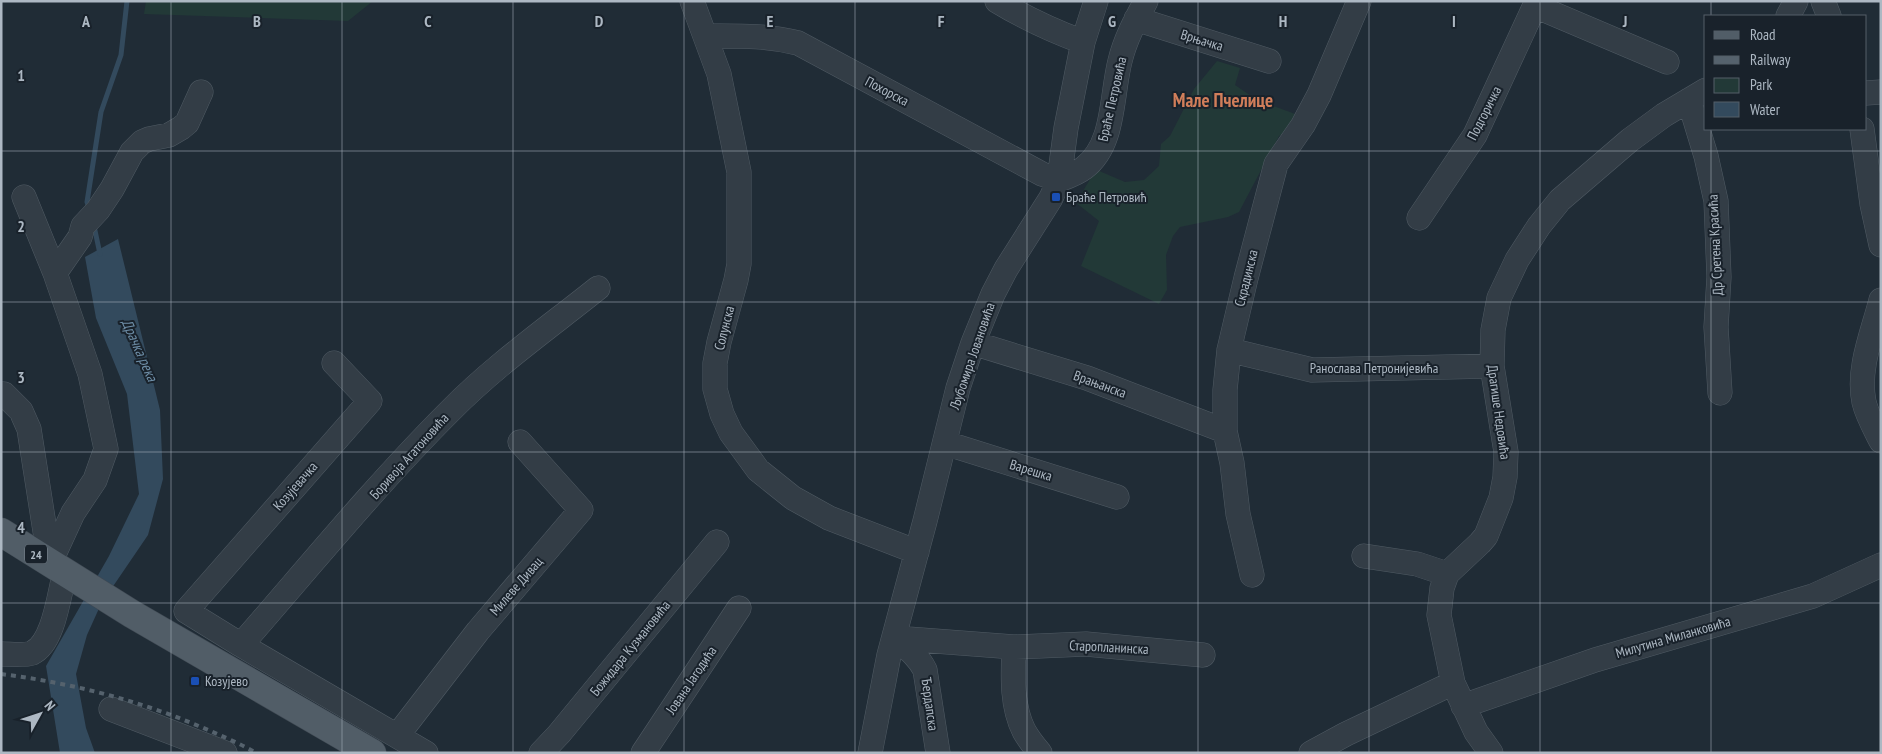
<svg xmlns="http://www.w3.org/2000/svg" width="1882" height="754" font-family="'PT Sans Narrow',sans-serif">
<style>
.green{fill:#223937}
.water{fill:#334a5d}
.lines{fill:none;stroke-linecap:round;stroke-linejoin:round}
.stream{stroke:#334a5d;stroke-width:5}
.minor-casing{stroke:#505b64;stroke-width:25}
.major-casing{stroke:#3f4953;stroke-width:29}
.minor{stroke:#333d46;stroke-width:24}
.major{stroke:#515d67;stroke-width:28}
.rail{stroke:#55626d;stroke-width:4;stroke-dasharray:5 5;stroke-linecap:butt}
.grid{fill:none;stroke:#adb8c3;stroke-width:1;stroke-opacity:0.55}
.transit-dot{fill:#1a4fb4;stroke:#19222b;stroke-width:2}
.labels{text-anchor:middle;dominant-baseline:central;stroke-width:4;stroke-linejoin:round;paint-order:stroke}
.shield{fill:#19222b;stroke:#818b95;stroke-width:1}
.shield-label{font-size:12px;font-weight:bold;fill:#adb8c3}
.street-label{font-size:14px;fill:#adb8c3;stroke:#19222b}
.poi-label{font-size:14px;fill:#adb8c3;stroke:#19222b;text-anchor:start}
.water-label{font-size:15px;font-style:italic;fill:#6e8ea7;stroke:#19222b}
.district-label{font-size:19px;font-weight:bold;fill:#d17e5a;stroke:#19222b}
.grid-label{font-size:16px;text-anchor:middle;font-weight:bold;fill:#adb8c3;stroke:#19222b;stroke-width:4;stroke-linejoin:round;paint-order:stroke}
</style>
<rect width="100%" height="100%" fill="#202c36"/>
<path class="green" d="M146 1H373L348 21 144 14Z
M1217 61 1240 68 1235 85 1257 100 1298 115 1287 131 1279 136 1239 212 1228 217 1180 227 1173 236 1166 255 1167 290 1159 304 1081 266 1099 221 1075 202C1084 192 1088 180 1097 170L1125 182 1144 180 1159 166 1161 144 1170 136 1194 89Z"/>
<path class="water" d="M118 239 160 410 163 479 148 535 101 604 87 635 76 674 86 728 95 753H60L46 666 109 556 139 494 127 394 96 318 85 257Z"/>
<g class="lines">
<path class="stream" d="M89 208 87 202 101 112 121 55 127 1
M94 226 100 254"/>
<g class="minor-casing">
<path id="minor" d="M692 1 719 74 739 172V264L736 280 719 342 715 363V389L722 414 731 433 758 470 793 498 829 518 917 552
M997 1C1025 18 1053 31 1083 42
M1823 1 1829 16
M1535 6 1667 62
M1788 16 1796 1
M1136 19 1269 61
M706 36C738 36 766 35 798 43L1042 174 1059 180C1067 177 1076 174 1084 168 1115 145 1111 96 1120 61 1125 40 1135 21 1146 1
M1866 93 1881 92
M1689 100 1706 156 1716 201 1719 277 1716 327 1720 393
M1862 129 1872 204 1881 245
M24 197 55 273 90 374 106 449 95 480 73 513 50 563
M1419 218 1475 135 1537 1
M55 273 80 237 83 226 98 210 112 189 132 152 142 142 149 139 169 135 181 128 187 123 201 92
M1881 300C1873 332 1857 368 1864 402 1867 415 1875 429 1881 441
M973 343 1087 378 1225 431
M1229 350 1312 370 1492 366
M334 363 370 401 186 611 241 645 426 753
M1 394H4L21 411 29 429 50 563
M945 443 1117 497
M1364 556 1417 564 1447 574
M1252 575 1238 514 1232 463 1225 431V390L1229 350 1246 278 1276 164 1303 125 1319 95 1359 1
M895 638 1014 647 1086 644 1203 655
M895 638C907 648 918 656 925 670L938 753
M241 645C309 567 376 485 449 412 494 366 548 328 598 288
M1014 647C1013 674 1011 705 1024 731 1028 738 1034 746 1040 753
M1 654C11 654 23 656 32 653 54 643 59 594 65 572
M1463 706 1595 660 1813 596 1881 565
M111 709 225 753
M397 736 478 631 581 510 520 442
M541 753 559 734 717 542
M643 753 739 608
M870 753 889 655 925 521 958 388 973 343 993 294 1006 269 1051 198 1059 180 1066 128 1083 42 1096 1
M1311 753 1346 734 1453 683
M1491 753 1476 732 1453 683 1439 615 1442 588 1447 574 1480 543 1486 536 1501 498 1505 477 1506 452 1492 366 1493 330 1499 298 1517 260 1539 226 1560 200 1630 140 1664 115 1706 90"/>
</g>
<g class="major-casing">
<path id="major" d="M1 532 132 614 372 753"/>
</g>
<use href="#minor" class="minor"/>
<use href="#major" class="major"/>
<path class="rail" d="M1 674C72 683 142 701 208 730 224 737 241 744 256 753"/>
</g>
<path class="grid" d="M171 1V753M342 1V753M513 1V753M684 1V753M855 1V753M1027 1V753M1198 1V753M1369 1V753M1540 1V753M1711 1V16M1711 129V753M1 151H1881M1 302H1881M1 452H1881M1 603H1881"/>
<g class="transit-dot">
<rect x="1051" y="192" width="10" height="10" rx="2.5"/>
<rect x="190" y="676" width="10" height="10" rx="2.5"/>
</g>
<g class="labels">
<rect class="shield" x="25" y="544.5" width="22" height="19" rx="4"/>
<g class="shield-label">
<text x="36" y="554">24</text>
</g>
<g class="street-label">
<text transform="translate(1202 40) rotate(17)">Врњачка</text>
<text transform="translate(887 91) rotate(28)">Похорска</text>
<text transform="translate(1112 99) rotate(-77)">Браће Петровића</text>
<text transform="translate(1484 113) rotate(-63)">Подгоричка</text>
<text transform="translate(1715 245) rotate(-93)">Др Сретена Красића</text>
<text transform="translate(1246 278) rotate(-76)">Скрадинска</text>
<text transform="translate(724 328) rotate(-76)">Солунска</text>
<text transform="translate(972 356) rotate(-71)">Љубомира Јовановића</text>
<text x="1374" y="368">Ранослава Петронијевића</text>
<text transform="translate(1100 384) rotate(20)">Врањанска</text>
<text transform="translate(1499 412) rotate(82)">Драгише Недовића</text>
<text transform="translate(409 456) rotate(-48)">Боривоја Агатоновића</text>
<text transform="translate(1031 470) rotate(17)">Варешка</text>
<text transform="translate(295 486) rotate(-49)">Козујевачка</text>
<text transform="translate(516 586) rotate(-49)">Милеве Дивац</text>
<text transform="translate(1673 637) rotate(-16)">Милутина Миланковића</text>
<text transform="translate(1109 647) rotate(3)">Старопланинска</text>
<text transform="translate(630 648) rotate(-51)">Божидара Кузмановића</text>
<text transform="translate(691 680) rotate(-56)">Јована Јагодића</text>
<text transform="translate(930 704) rotate(82)">Ђердапска</text>
</g>
<g class="poi-label">
<text x="1066" y="197">Браће Петровић</text>
<text x="205" y="681">Козујево</text>
</g>
<g class="water-label">
<text transform="translate(140 350) rotate(66)">Драчка река</text>
</g>
<g class="district-label">
<text x="1223" y="100">Мале Пчелице</text>
</g>
</g>
<g class="grid-label">
<text x="86" y="27">A</text>
<text x="257" y="27">B</text>
<text x="428" y="27">C</text>
<text x="599" y="27">D</text>
<text x="770" y="27">E</text>
<text x="941" y="27">F</text>
<text x="1112" y="27">G</text>
<text x="1283" y="27">H</text>
<text x="1454" y="27">I</text>
<text x="1625" y="27">J</text>
<text x="21" y="81">1</text>
<text x="21" y="232">2</text>
<text x="21" y="383">3</text>
<text x="21" y="533">4</text>
</g>
<rect width="1882" height="754" fill="none" stroke="#adb8c3" stroke-width="5"/>
<rect x="1704" y="15" width="162" height="115" fill="#19222b" stroke="#545e68"/>
<rect x="1714" y="31" width="25" height="8" fill="#515d67" stroke="#545e68"/>
<text x="1750" y="40" font-size="15" fill="#adb8c3">Road</text>
<rect x="1714" y="56" width="25" height="8" fill="#55626d" stroke="#545e68"/>
<text x="1750" y="65" font-size="15" fill="#adb8c3">Railway</text>
<rect x="1714" y="78" width="25" height="15" fill="#223937" stroke="#545e68"/>
<text x="1750" y="90" font-size="15" fill="#adb8c3">Park</text>
<rect x="1714" y="102" width="25" height="15" fill="#334a5d" stroke="#545e68"/>
<text x="1750" y="115" font-size="15" fill="#adb8c3">Water</text>
<g transform="translate(40 714) rotate(50)" stroke="#19222b" stroke-width="4" paint-order="stroke">
<path d="M0-4L9 19L0 12L-9 19Z" fill="#adb8c3"/>
<text y="-8" font-size="14" font-weight="bold" text-anchor="middle" fill="#adb8c3">N</text>
</g>
</svg>
